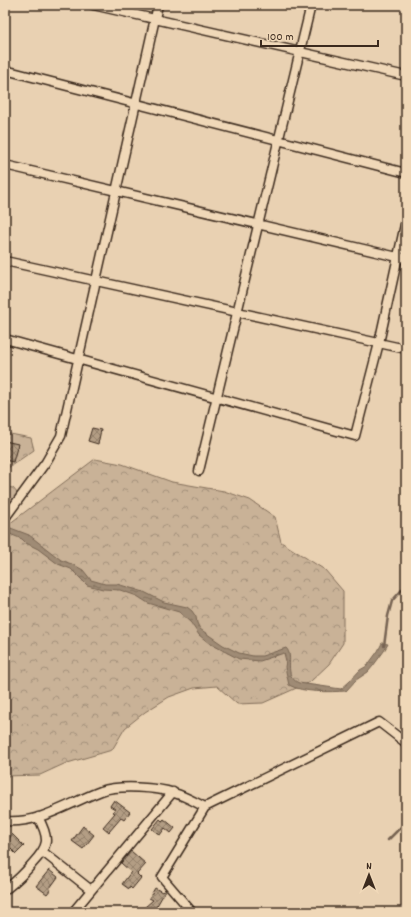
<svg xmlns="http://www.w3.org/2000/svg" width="411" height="917" font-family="Dekko,sans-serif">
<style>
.forest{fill:url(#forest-crowns);stroke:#826e5a}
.water{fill:url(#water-ripples);stroke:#776452}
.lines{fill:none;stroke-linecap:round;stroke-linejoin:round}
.stream{stroke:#776452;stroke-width:2.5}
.building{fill:url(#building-cross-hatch);stroke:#3b2a1e}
.minor-casing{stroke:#3b2a1e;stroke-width:11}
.minor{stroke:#f0d8b8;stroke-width:8}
</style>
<defs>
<pattern id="forest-crowns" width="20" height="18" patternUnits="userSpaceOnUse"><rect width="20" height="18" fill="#c9b297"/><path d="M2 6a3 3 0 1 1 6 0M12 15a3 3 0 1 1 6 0" fill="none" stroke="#a4917b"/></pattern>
<pattern id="water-ripples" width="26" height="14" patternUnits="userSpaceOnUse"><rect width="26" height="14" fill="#9f8b74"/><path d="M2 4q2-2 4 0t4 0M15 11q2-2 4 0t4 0" fill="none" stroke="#83725f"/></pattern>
<pattern id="building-cross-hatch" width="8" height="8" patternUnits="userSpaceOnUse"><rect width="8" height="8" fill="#b39d84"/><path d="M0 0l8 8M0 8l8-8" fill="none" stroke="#93806b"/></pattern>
</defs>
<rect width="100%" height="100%" fill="#e9d1b2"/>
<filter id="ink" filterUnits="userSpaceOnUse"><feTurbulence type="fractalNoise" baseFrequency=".025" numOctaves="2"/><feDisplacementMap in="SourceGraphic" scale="8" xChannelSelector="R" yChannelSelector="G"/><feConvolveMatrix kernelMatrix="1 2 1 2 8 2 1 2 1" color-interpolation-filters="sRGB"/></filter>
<g filter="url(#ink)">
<path class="forest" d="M5 433 31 438 34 450 5 470Z
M95 459 122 464 172 482 224 491 250 500 275 517 281 542 325 570 343 591V643L329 664 310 682 263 703 237 704 217 686 194 688 169 697 145 712 125 728 112 750 64 764 40 775 5 776V527Z
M5 487 13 488 22 499 5 516Z"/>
<path class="water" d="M8 527 29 535 61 560 74 565 83 570 91 580 105 584H117L144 592 164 602 187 607 192 611 196 617 197 623 200 629 223 645 239 653 253 656H262L286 648C295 656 282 676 299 683L341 689 349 682 360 670 367 666 378 651 382 643 388 644 384 651 373 666 368 672 356 680 346 691C330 692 303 693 289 685L285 667 286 661 284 653 260 661 239 659 209 643 199 635 191 623 179 612 148 603 137 596 120 590 103 589 87 585 71 569 58 564 38 549 26 543 22 539 5 532Z"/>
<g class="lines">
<path class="stream" d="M384 646 388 616 392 601 406 585
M388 840 406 822"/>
</g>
<path class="building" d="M92 428 101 430 98 444 88 441Z
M5 441 18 444 13 462 5 460Z
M114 800 130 812 124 820 121 818 109 832 103 827 115 813 113 812 115 809 110 806Z
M160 819 162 821 164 819 175 828 171 833 165 828 160 835 152 829Z
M83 826 94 835 83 849 72 841Z
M12 834 24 846 16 854 5 843Z
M131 851 146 864 137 874 141 878 132 889 130 887 129 889 122 884 131 872 121 863Z
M49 870 58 877 50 888 51 889 47 894 36 886Z
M155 888 162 892 165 889 166 890 155 909 152 912H149L145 907 153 900 149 898Z"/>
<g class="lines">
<g class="minor-casing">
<path id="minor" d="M93 5 406 76
M5 6V5
M5 70 406 173
M5 165 406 259
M5 261 406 349
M5 339 355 436 379 343 406 220
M199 471 311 5
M5 518 46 462 61 436 158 5
M5 821C40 824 69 803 101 791 118 785 157 787 174 793 185 796 195 802 205 807
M43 852 91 890
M5 890C15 882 24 874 32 864 49 846 50 839 38 817
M73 912 173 792
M192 912 162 877 205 807 379 722 406 743"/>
</g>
<use href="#minor" class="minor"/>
</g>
</g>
<rect width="411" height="917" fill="none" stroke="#f0d8b8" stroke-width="20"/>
<rect x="10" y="10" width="391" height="897" fill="none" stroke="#3b2a1e" stroke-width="1.5" filter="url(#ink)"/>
<g transform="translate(369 875)" stroke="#f0d8b8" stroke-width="3" paint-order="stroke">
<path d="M0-3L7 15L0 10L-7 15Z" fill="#3b2a1e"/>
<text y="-6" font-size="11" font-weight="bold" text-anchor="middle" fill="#3b2a1e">N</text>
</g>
<path d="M261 40v6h117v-6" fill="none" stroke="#3b2a1e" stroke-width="2"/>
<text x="267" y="40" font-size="12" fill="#3b2a1e" stroke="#f0d8b8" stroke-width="3" paint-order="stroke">100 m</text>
</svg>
